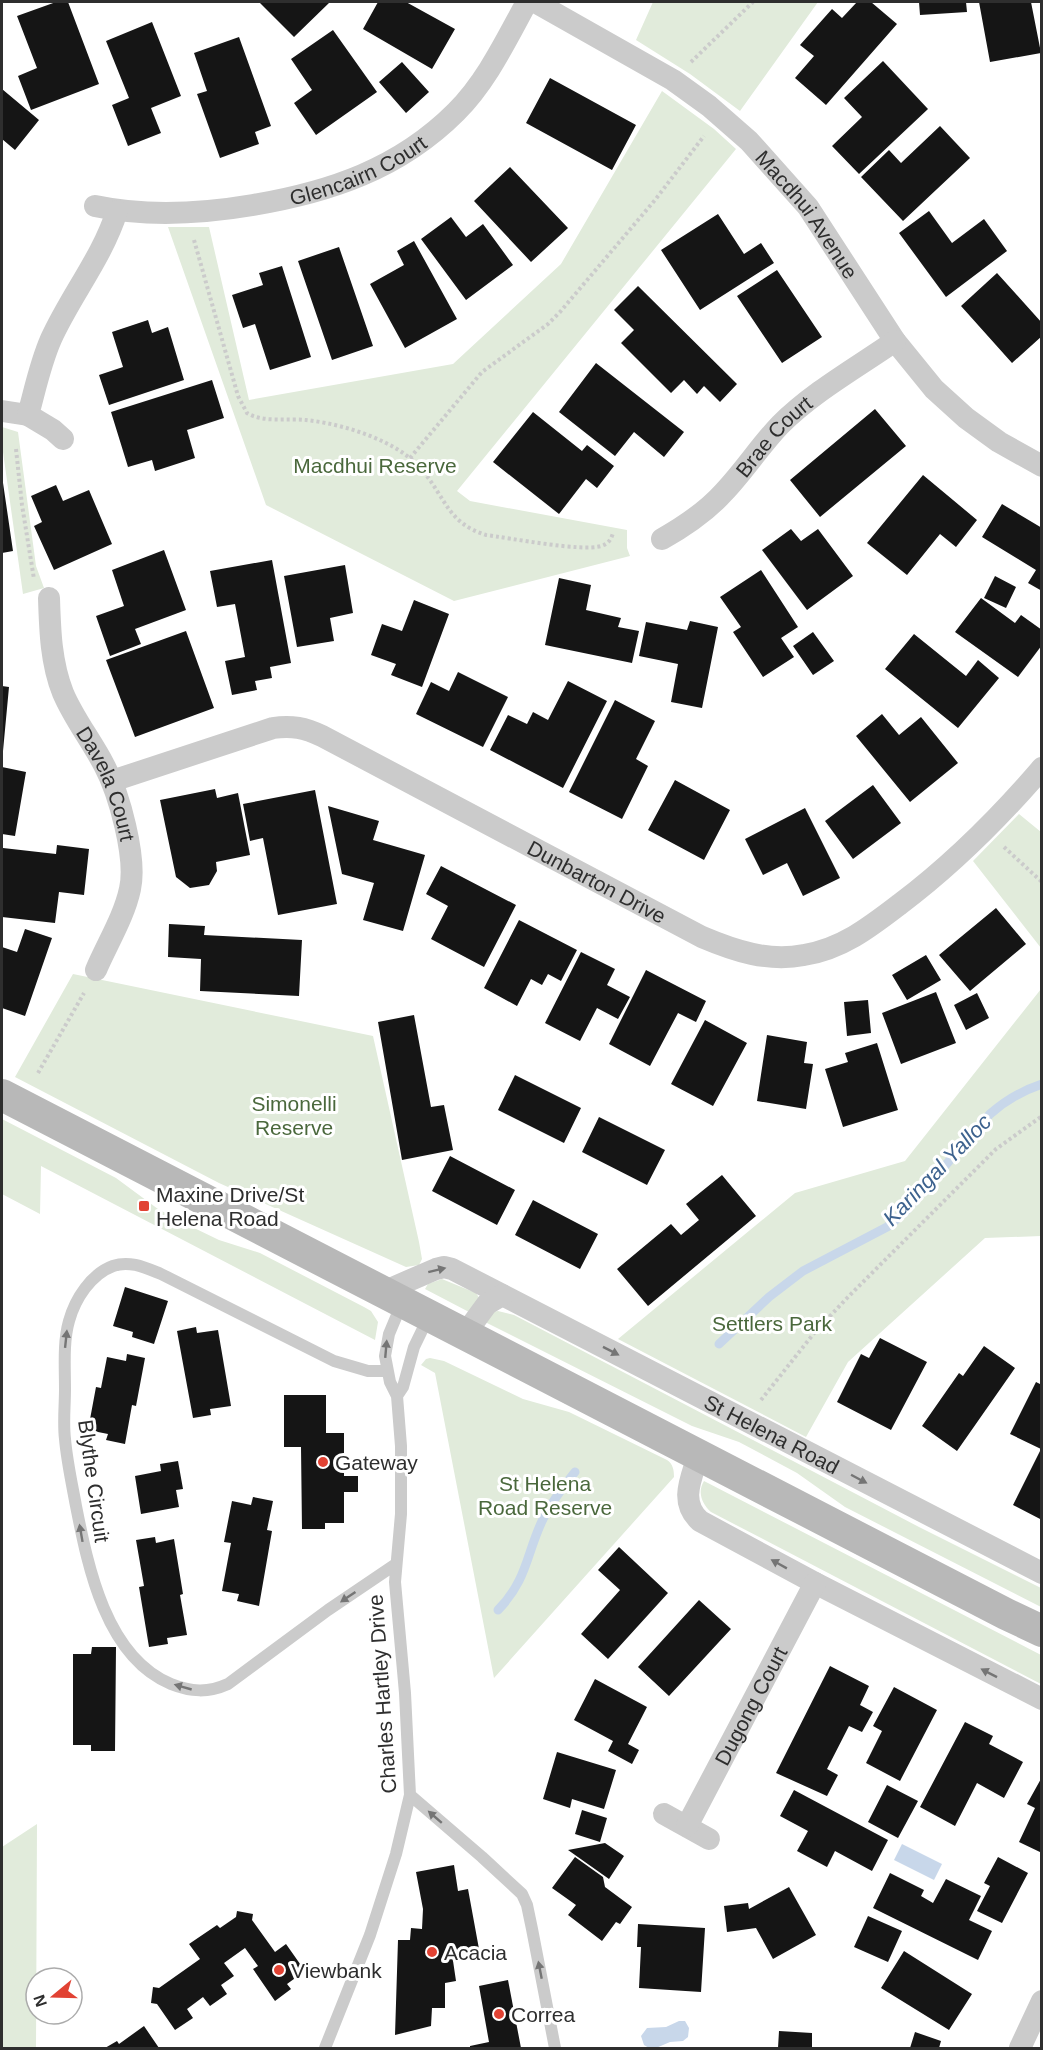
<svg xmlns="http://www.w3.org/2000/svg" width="1043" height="2050" font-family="Helvetica,sans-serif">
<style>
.green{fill:#e1ebdb}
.water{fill:#c8d7ea}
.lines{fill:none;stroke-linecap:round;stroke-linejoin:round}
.stream{stroke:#c8d7ea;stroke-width:9}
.building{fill:#151515}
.path{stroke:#cbcbcb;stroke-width:4;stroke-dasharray:3 3;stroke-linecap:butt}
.lane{stroke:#cbcbcb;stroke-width:12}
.street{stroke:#cbcbcb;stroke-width:22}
.secondary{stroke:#b8b8b8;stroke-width:32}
.oneway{fill:#757575}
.poi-dot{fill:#e14233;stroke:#fff;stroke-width:2}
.labels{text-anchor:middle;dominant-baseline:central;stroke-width:6;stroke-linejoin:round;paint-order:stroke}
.street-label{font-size:21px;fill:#2e2e2e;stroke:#fff}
.park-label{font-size:21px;fill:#4a683c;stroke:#fff}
.poi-label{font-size:21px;fill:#2e2e2e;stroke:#fff;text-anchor:start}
.water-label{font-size:22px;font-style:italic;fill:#3d628e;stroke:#fff}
</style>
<rect width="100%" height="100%" fill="#fff"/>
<path class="green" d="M653 2H818L740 111 690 74 636 40Z
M662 91 714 129 736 149 457 491 470 501 627 530V548L630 556 454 601 266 505 168 227H209L249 400 453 364 561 264Z
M2 427 18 432 36 566 44 588 23 594 2 445Z
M1019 814 1041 832V948L973 861Z
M73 974 373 1036 419 1242 422 1259 419 1265 406 1267 219 1183 15 1077Z
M1041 989V1236L985 1238 848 1362 806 1437 618 1339 795 1193 905 1161Z
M2 1119 116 1178 158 1209 190 1226 219 1240 260 1253 364 1307 371 1311 378 1322 375 1340 41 1166 40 1214 2 1194Z
M442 1279 476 1293 480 1299 469 1312 425 1289 428 1284Z
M498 1311 514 1315 919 1527 1041 1588V1607L845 1507 797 1473 739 1442 692 1426 485 1322 493 1312Z
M430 1358 444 1361 523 1399 569 1412 667 1460C673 1464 674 1470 674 1477L494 1678 435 1373 421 1365 426 1359Z
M704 1481 1041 1655V1684L711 1512C702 1504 697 1492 704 1481Z
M37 1824 36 2048H2V1847Z"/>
<path class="water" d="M902 1844 942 1864 934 1880 894 1860Z
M679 2021H685L689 2028 688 2037 683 2041 670 2042 656 2048H649L644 2045 641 2036 647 2028 666 2027Z"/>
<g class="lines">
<path class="stream" d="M719 1344 769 1297 803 1271 887 1227 904 1213 990 1114C1006 1100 1021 1091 1042 1084
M498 1610C528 1579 526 1554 543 1519 552 1501 563 1487 575 1472"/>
</g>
<path class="building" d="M56 2H68L99 84 31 110 18 76 37 68 17 16Z
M259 2H330L294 37Z
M378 2H406L455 29 432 69 363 29Z
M857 2H871L897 24 826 105 795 78 814 56 800 45 832 9 842 18Z
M919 2H966L967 12 920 15Z
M979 2H1031L1041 53 990 62Z
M152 22 181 96 151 108 161 133 128 146 112 105 129 98 106 41Z
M333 30 377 92 316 135 294 103 312 90 291 59Z
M239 37 271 126 255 132 259 144 220 158 197 94 207 91 194 53Z
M883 61 928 109 859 174 832 146 862 117 844 98Z
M402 62 429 92 406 113 379 82Z
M550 78 636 125 612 170 526 123Z
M2 89 39 120 15 150 2 139Z
M940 126 970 158 903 221 861 177 889 150 901 163Z
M510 167 568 228 531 262 474 201Z
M929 211 952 243 984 219 1007 251 946 297 899 233Z
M718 214 744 254 761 243 774 263 700 310 661 250Z
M451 217 466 237 483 224 513 265 466 300 421 239Z
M414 241 457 319 405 348 370 284 404 265 397 251Z
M339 247 373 346 332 360 298 261Z
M282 266 311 357 270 370 255 324 243 328 232 295 263 285 259 273Z
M777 270 822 337 782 363 737 296Z
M997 273 1042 323V336L1012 363 961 306Z
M638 286 737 384 720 402 704 386 697 394 684 380 671 393 621 343 634 330 614 310Z
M148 320 152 333 168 327 184 380 109 405 99 375 123 367 112 332Z
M596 363 684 432 664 457 634 432 615 456 559 412Z
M212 380 224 418 187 430 195 458 155 471 152 460 128 467 111 412Z
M875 409 906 446 820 517 790 480Z
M533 412 582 451 587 445 614 466 597 488 586 479 559 514 493 462Z
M923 475 977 520 956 547 940 534 907 575 867 543Z
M2 476 13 551 2 553Z
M56 485 63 501 89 490 112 544 54 570 34 526 42 522 31 496Z
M1002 504 1042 528V591L1028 583 1036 570 982 537Z
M791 529 801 541 818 529 853 576 807 610 762 550Z
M164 550 186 610 135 629 141 644 110 656 96 616 124 606 112 570Z
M272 560 291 663 270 667 272 678 255 681 257 690 232 695 225 661 245 657 235 604 217 607 210 571Z
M345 565 353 613 330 618 334 641 297 647 284 576Z
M761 570 798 627 781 638 794 657 763 677 733 632 741 627 720 597Z
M995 576 1016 587 1006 608 984 598Z
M559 578 591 585 586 610 621 618 618 627 639 631 632 663 545 645Z
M981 598 1015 623 1021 615 1042 630V645L1018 677 955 632Z
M414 600 449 614 422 687 391 675 396 664 371 655 382 624 402 631Z
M690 621 718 627 702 708 671 702 678 664 639 656 646 622 687 630Z
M186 631 214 708 135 737 106 660Z
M813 632 834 661 813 675 793 646Z
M914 634 966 676 978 660 999 678 958 728 885 669Z
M458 672 508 697 483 747 416 714 431 682 449 691Z
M568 681 607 701 563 788 490 750 508 715 527 724 533 712 548 720Z
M2 686 9 687 3 751H2Z
M615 700 655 721 636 759 648 766 622 819 569 792Z
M882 714 899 735 921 717 958 763 910 802 856 736Z
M2 767 26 772 15 836 2 834Z
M675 780 730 810 704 860 648 830Z
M873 785 901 823 853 859 825 821Z
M215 789 217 798 238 793 250 855 216 862 217 871 209 885 190 888 176 877 160 800Z
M315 790 337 904 278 915 263 838 250 841 243 804Z
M328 806 379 821 373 840 425 855 403 931 363 920 374 883 342 874Z
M805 808 840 878 803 896 787 863 763 875 745 839Z
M57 845 89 849 84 895 59 892 55 923 2 917 3 848 56 854Z
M441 866 516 905 484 967 431 939 448 906 426 894Z
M996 908 1026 944 970 991 939 955Z
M519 920 577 950 561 981 548 974 542 985 531 979 517 1006 484 988Z
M169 924 205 926 204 935 302 940 299 996 200 991 201 959 168 957Z
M25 929 52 938 25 1016 2 1008V947L17 952Z
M581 952 615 969 607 985 630 997 618 1019 597 1008 580 1041 545 1023Z
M926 955 941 980 907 1000 892 975Z
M646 970 706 1001 696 1022 678 1013 650 1066 609 1044Z
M936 992 956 1043 901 1064 882 1013Z
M977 993 989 1018 966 1030 954 1005Z
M868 1000 871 1033 847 1036 844 1002Z
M414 1015 431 1107 444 1105 453 1150 402 1160 378 1022Z
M705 1020 747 1043 713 1106 671 1084Z
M767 1035 807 1042 804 1063 813 1064 806 1109 757 1101Z
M877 1043 898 1110 843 1127 825 1069 848 1062 845 1053Z
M515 1075 581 1108 564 1143 498 1110Z
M599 1117 665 1150 647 1185 582 1152Z
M450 1156 515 1190 497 1225 432 1191Z
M722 1175 756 1216 648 1306 617 1269 671 1224 681 1235 699 1220 686 1204Z
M533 1200 598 1234 580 1269 515 1235Z
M125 1287 168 1301 154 1344 132 1337 133 1332 113 1326Z
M196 1327 197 1333 218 1330 231 1406 210 1409 211 1415 193 1418 177 1331Z
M880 1338 927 1362 891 1430 837 1402 861 1354 869 1358Z
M984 1346 1015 1368 957 1451 922 1426 959 1373 963 1376Z
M127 1354 145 1358 136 1406 132 1405 125 1444 106 1440 108 1434 88 1430 96 1387 101 1388 107 1357 126 1361Z
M1036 1382 1042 1385V1520L1013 1505 1041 1449 1010 1434Z
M284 1395H326V1433H344V1476H358V1492H344V1523H325V1529H302L301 1447H284Z
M178 1461 183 1489 176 1490 179 1507 141 1514 135 1476 161 1471 160 1464Z
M253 1497 273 1501 267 1530 272 1531 259 1606 237 1601 239 1594 222 1591 231 1543 224 1542 232 1501 251 1505Z
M155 1537 156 1543 174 1539 183 1594 180 1595 187 1635 167 1638 168 1644 149 1647 139 1587 144 1586 136 1540Z
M619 1547 668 1593 608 1659 581 1634 620 1590 598 1570Z
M699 1600 731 1629 669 1696 638 1667Z
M92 1647H116L115 1751H91V1745H73V1654H91Z
M830 1666 869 1686 860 1705 873 1712 862 1732 849 1726 827 1769 838 1775 827 1796 776 1773Z
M595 1679 647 1707 628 1744 639 1750 632 1764 608 1751 613 1741 574 1720Z
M894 1687 937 1710 900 1781 866 1763 882 1731 873 1726Z
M965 1722 993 1736 989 1744 1023 1762 1004 1798 977 1783 955 1826 920 1807Z
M557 1752 616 1770 604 1809 572 1799 570 1808 543 1799Z
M1042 1777V1853L1019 1842 1035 1808 1027 1804Z
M887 1785 918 1801 898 1838 868 1822Z
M794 1790 888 1840 872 1871 835 1851 827 1867 797 1851 808 1831 780 1816Z
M582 1810 607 1818 600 1842 575 1834Z
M605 1843 624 1856 609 1879 568 1850Z
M575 1857 603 1877 605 1887 632 1907 620 1924 616 1922 602 1941 568 1915 576 1905 552 1888Z
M998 1857 1028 1873 1002 1923 977 1911 990 1886 984 1883Z
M454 1865 458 1891 468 1889 479 1949 452 1954 456 1981 445 1983V2008H432L431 2026 395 2035 398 1940H410L411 1928 422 1929 423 1909 416 1872Z
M890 1873 924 1890 921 1896 933 1903 946 1879 981 1896 969 1920 992 1931 978 1960 873 1908Z
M789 1887 816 1935 773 1959 756 1928 727 1932 724 1906 748 1903 749 1909Z
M237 1911 253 1914 252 1920 275 1952 286 1944 305 1971 287 1984 291 1989 275 2001 253 1969 258 1966 245 1948 224 1963 234 1976 221 1985 227 1994 210 2006 203 1997 187 2009 193 2018 175 2030 157 2004 151 2003 153 1987 159 1988 200 1959 189 1944 217 1925 220 1928 236 1917Z
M868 1916 902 1931 888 1962 854 1947Z
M638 1924 705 1928 701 1992 639 1988 641 1947H637Z
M904 1951 972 1994 949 2030 881 1988Z
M508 1980 521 2048H470V2046L489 2042 479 1986Z
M144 2026 159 2048H105L117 2041 119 2044Z
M779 2031 812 2033V2048H778Z
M915 2032 941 2041 939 2048H910Z"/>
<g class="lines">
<path class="path" d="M691 62 753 2
M194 240 238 396 247 413C263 423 288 418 306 420 333 423 362 431 386 443 400 450 413 459 423 471 446 499 448 523 486 535 510 538 582 552 601 546 608 544 611 540 613 533
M16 449 22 505 34 579
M410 458 482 372 548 324 560 312 655 200 704 136
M1004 847 1042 882
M38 1073 84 993
M761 1400 815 1332 848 1297 996 1149 1042 1116"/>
<path class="lane" d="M386 1371H368L334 1361 161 1274C146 1268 130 1260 113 1266 91 1274 75 1299 69 1321 63 1342 65 1367 65 1389 65 1406 63 1423 65 1439 67 1462 72 1484 76 1506 88 1567 106 1657 171 1684 191 1692 208 1693 228 1684L328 1610 396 1564
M397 1396 403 1387 414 1347 429 1316
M410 1795 482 1857 522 1894 527 1905 532 1929 555 2048
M325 2048 370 1935 396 1854 410 1795 405 1693 395 1582 401 1514V1446L397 1396 390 1382 385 1356 389 1334 402 1303"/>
<g class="street">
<path id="s1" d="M535 2 673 80 709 106 749 141 808 207 895 341 934 389 966 418 999 442 1042 466"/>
<path id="s2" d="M95 206C147 217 200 214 253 205 330 192 399 169 456 112 487 81 506 40 527 2"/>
<path d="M2 411 28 415"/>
<path d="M63 439 53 430 28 415C35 390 40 364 51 339 71 295 102 258 117 211"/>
<path id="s3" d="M662 539C685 526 706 512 724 492 744 471 760 446 780 425 813 392 856 368 895 341"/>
<path id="s4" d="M49 598C50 631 51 663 63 693 74 719 91 740 104 765 119 793 137 858 130 889 124 917 107 944 96 970"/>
<path id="s5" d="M112 781 273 728C292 725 305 728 322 736L702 937C735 951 768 962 804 955 842 949 870 927 900 904 953 864 999 818 1042 768"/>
<path id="s6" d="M383 1292 436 1269 444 1267 452 1269 1042 1573"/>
<path d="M465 1334 487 1304 502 1295"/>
<path d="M698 1456C691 1479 679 1502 700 1521L815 1583 1042 1699"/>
<path d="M664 1814 709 1839"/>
<path id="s7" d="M687 1826 815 1583"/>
<path d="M1020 2048 1042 2001"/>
</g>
<path class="secondary" d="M2 1095 1006 1614 1042 1631"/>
</g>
<defs><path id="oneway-solid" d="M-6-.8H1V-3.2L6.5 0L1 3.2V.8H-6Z" transform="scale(1.5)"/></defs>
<g class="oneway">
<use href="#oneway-solid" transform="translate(437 1270) rotate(-14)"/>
<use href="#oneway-solid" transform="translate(66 1339) rotate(-84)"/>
<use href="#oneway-solid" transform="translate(386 1349) rotate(-85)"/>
<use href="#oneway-solid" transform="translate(611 1351) rotate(27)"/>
<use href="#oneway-solid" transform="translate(859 1479) rotate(28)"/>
<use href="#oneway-solid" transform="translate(81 1533) rotate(-100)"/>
<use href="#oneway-solid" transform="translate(779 1564) rotate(-151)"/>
<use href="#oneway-solid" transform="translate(348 1597) rotate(146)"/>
<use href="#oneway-solid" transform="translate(989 1673) rotate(-153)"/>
<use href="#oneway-solid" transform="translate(183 1687) rotate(-164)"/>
<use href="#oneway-solid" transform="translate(435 1817) rotate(-139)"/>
<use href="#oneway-solid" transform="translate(540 1970) rotate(-101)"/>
</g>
<g class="poi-dot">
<rect x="138" y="1200" width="12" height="12" rx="3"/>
<circle cx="323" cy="1462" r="6"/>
<circle cx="432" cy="1952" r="6"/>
<circle cx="279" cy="1970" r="6"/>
<circle cx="499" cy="2014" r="6"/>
</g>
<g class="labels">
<g class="street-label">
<text stroke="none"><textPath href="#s2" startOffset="270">Glencairn Court</textPath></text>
<text stroke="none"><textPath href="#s1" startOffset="350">Macdhui Avenue</textPath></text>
<text stroke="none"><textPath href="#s3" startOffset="153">Brae Court</textPath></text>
<text stroke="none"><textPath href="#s4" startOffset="198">Davela Court</textPath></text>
<text stroke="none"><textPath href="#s5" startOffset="531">Dunbarton Drive</textPath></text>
<text stroke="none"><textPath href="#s6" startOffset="434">St Helena Road</textPath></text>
<text transform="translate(94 1481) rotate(82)">Blythe Circuit</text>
<text transform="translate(382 1694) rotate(-94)">Charles Hartley Drive</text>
<text stroke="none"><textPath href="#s7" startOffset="136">Dugong Court</textPath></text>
</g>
<g class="park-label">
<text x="375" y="465">Macdhui Reserve</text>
<text x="294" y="1103">Simonelli<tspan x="294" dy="24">Reserve</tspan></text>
<text x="772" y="1323">Settlers Park</text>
<text x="545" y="1483">St Helena<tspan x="545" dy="24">Road Reserve</tspan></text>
</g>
<g class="poi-label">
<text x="156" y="1194">Maxine Drive/St<tspan x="156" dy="24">Helena Road</tspan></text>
<text x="335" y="1462">Gateway</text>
<text x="444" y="1952">Acacia</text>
<text x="291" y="1970">Viewbank</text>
<text x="511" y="2014">Correa</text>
</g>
<g class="water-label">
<text transform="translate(937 1170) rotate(-46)">Karingal Yalloc</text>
</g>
</g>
<rect width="1043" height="2050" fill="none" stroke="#2e2e2e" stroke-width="6"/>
<g transform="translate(54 1996) rotate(251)"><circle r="28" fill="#ffffff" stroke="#ababab" stroke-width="1.5"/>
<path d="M0-4.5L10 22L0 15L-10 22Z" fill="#e14233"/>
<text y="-9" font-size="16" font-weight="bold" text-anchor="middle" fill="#2e2e2e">N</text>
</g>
</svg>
